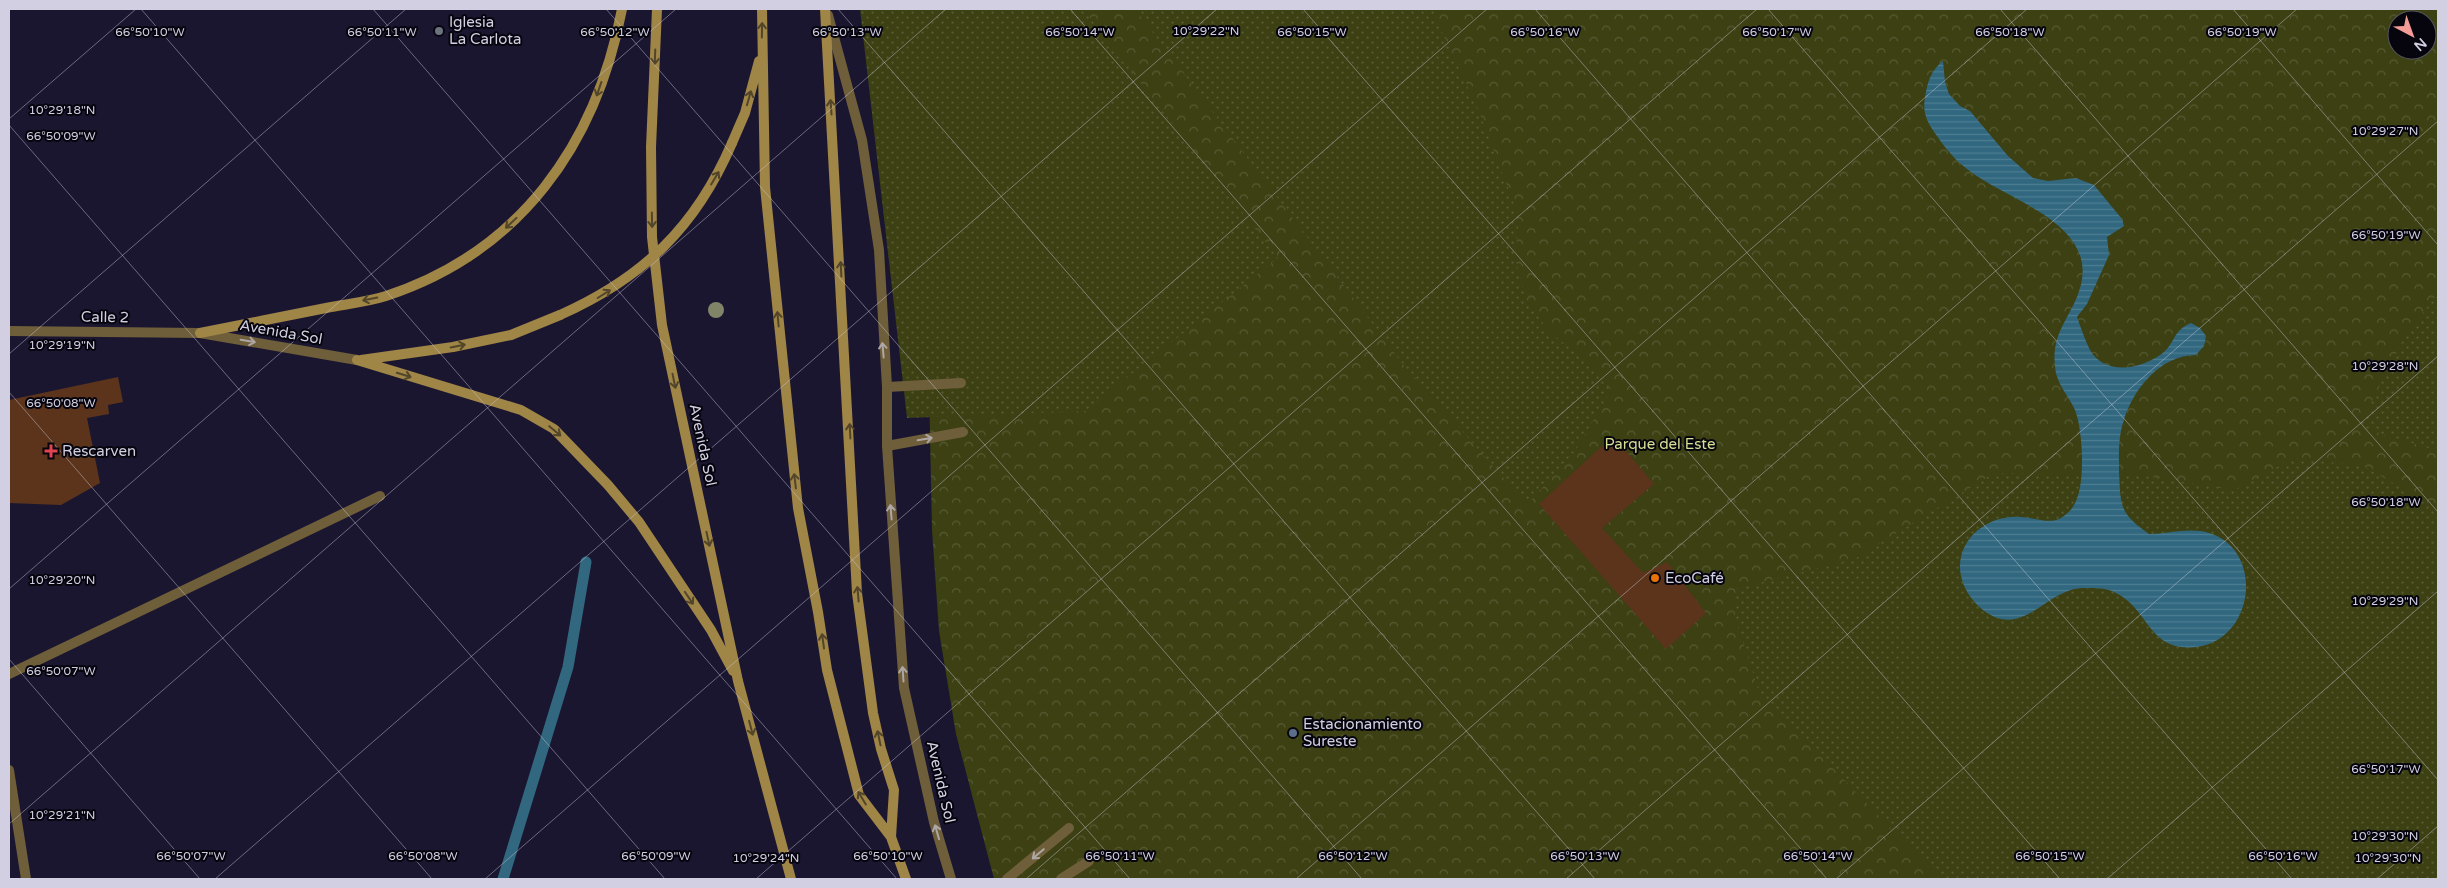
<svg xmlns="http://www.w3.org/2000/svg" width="2447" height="888" font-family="'Varela Round',sans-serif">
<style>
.forest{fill:url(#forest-crowns);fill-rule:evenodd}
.garden{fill:url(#garden-dots)}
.water{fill:url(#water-rules)}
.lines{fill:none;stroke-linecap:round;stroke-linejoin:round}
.stream{stroke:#31687f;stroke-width:11}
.building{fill:#5c341b}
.service{stroke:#6e5e39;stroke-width:10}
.minor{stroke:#6e5e39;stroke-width:10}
.secondary{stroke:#9f8546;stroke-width:10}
.secondary-bridge{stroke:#9f8546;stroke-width:10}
.tree{fill:#818466}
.oneway{stroke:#52452a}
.oneway2{stroke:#aea7a6}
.ticks{fill:none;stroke:#d1cfe1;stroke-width:1;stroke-opacity:0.45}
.worship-dot{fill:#6b7280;stroke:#06050e;stroke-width:2}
.health-dot{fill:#e0444e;stroke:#06050e;stroke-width:2}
.food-dot{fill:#e8710a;stroke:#06050e;stroke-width:2}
.service-dot{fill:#5c6f8a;stroke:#06050e;stroke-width:2}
.labels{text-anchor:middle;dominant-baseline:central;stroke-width:4;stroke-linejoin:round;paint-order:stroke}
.poi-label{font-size:15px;fill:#d1cfe1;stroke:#06050e;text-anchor:start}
.street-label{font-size:15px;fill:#d1cfe1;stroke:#06050e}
.park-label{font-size:15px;fill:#d5de92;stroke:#06050e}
.ticks-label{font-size:12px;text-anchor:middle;fill:#d1cfe1;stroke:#06050e;stroke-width:4;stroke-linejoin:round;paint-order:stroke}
</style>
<defs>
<pattern id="forest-crowns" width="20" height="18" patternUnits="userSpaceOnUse" patternTransform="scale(1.25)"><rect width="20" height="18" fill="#3c4012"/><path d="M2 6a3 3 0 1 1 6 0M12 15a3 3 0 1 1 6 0" fill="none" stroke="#575b34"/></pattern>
<pattern id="garden-dots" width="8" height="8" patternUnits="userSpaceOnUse" patternTransform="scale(1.25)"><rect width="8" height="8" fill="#3c4012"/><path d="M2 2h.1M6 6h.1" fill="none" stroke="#575b34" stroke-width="1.8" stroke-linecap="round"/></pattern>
<pattern id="water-rules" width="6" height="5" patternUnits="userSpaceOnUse" patternTransform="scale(1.25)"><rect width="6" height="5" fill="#31687f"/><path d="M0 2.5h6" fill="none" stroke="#4e7d91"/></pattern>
</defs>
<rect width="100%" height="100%" fill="#1b1630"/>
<path class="forest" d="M882 9H2438V879H994L956 734 939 631 932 530 928 337ZM2397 20H2427V50H2397Z"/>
<path class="garden" d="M860 9H1083L1278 258 1085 411 907 418Z
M1135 9H1434L1439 26 1478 109 1519 217 1515 258 1526 300 1548 330 1580 357 1611 390 1576 450 1527 505 1402 363Z
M2438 293V451L2359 427 2405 336Z
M2293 458 2363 466 2414 495 2438 513V879H1940L1759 692 1735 617 1736 589 1856 558 1994 473 2139 475 2234 490Z"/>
<path class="water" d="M1943 61 1945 82 1949 94 1960 106 1970 111 2008 156 2033 178 2048 181 2076 178 2094 185 2122 219 2124 226 2107 237 2109 255 2087 304 2077 317C2081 328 2085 340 2090 350 2106 378 2146 368 2165 351 2176 340 2173 331 2191 323L2200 328 2206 336 2204 346 2196 355C2160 355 2132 390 2123 423 2118 439 2119 456 2119 472 2120 485 2119 502 2126 513 2132 522 2141 528 2149 534 2169 534 2190 527 2209 533 2265 550 2255 640 2196 647 2149 653 2149 609 2116 593 2105 587 2093 588 2081 588 2044 591 2023 640 1983 610 1971 601 1961 585 1960 569 1959 536 1990 515 2020 517 2031 517 2046 523 2056 520 2063 518 2071 511 2074 505 2086 487 2083 430 2075 410 2068 395 2056 383 2055 367 2051 331 2072 317 2080 288 2098 228 2018 203 1980 178 1963 168 1948 153 1937 136 1928 124 1922 113 1925 98 1927 83 1931 70 1943 61Z"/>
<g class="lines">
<path class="stream" d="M503 879 568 667 586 562"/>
</g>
<path class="building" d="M118 377 123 402 108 405 109 414 87 418 100 483 61 505 9 503V400Z
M1613 436 1654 484 1602 528 1643 573 1667 562 1706 613 1666 649 1539 504Z"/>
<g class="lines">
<path class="service" d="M887 387 961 383
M887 446 963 432
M1007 879 1069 828
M1061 879 1089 861"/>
<path class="minor" d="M828 15 862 140 879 250 887 387V446L904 688 934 822 951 879
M9 331 200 333 357 360
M9 674 380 496
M9 770 26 879"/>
<path class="secondary" d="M657 9 651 147 652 237 662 325 738 681 791 879
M762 9 765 187 798 508 818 612 827 670 859 795 891 837 906 879
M825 9 857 593 873 713 881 749 894 790 891 837
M732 143 745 113 759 61
M200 333C242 325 284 316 326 308 346 304 367 302 386 296 520 252 596 145 622 9
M357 360 521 410 554 429 608 485 639 522 711 630 733 671
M361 360 453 347 511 335 560 315"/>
<path class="secondary-bridge" d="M560 315C643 278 696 227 732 143"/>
</g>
<circle class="tree" cx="716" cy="310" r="8"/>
<defs><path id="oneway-shaft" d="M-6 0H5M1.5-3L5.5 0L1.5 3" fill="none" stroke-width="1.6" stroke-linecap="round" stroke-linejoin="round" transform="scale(1.25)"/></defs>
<g class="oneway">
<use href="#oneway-shaft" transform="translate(762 30) rotate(-89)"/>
<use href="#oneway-shaft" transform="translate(655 57) rotate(92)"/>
<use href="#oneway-shaft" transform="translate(599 89) rotate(109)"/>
<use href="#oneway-shaft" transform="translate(749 98) rotate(-74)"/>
<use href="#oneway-shaft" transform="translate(831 107) rotate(-94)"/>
<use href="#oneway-shaft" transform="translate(715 178) rotate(-59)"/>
<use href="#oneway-shaft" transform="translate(652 220) rotate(89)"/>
<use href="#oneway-shaft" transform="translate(511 223) rotate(137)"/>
<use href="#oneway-shaft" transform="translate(841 269) rotate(-93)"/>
<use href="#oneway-shaft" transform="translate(604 294) rotate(-32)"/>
<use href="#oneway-shaft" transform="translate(370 299) rotate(169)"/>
<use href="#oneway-shaft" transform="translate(778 319) rotate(-95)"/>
<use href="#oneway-shaft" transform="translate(458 346) rotate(-11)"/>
<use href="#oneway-shaft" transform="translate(404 375) rotate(17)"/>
<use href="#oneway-shaft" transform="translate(674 381) rotate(78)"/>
<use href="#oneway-shaft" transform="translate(555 431) rotate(40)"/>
<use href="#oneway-shaft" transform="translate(850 431) rotate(-93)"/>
<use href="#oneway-shaft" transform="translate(795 481) rotate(-97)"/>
<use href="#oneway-shaft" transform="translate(708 539) rotate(78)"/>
<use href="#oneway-shaft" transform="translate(858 594) rotate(-95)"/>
<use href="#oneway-shaft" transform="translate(689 598) rotate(56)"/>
<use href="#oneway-shaft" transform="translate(823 641) rotate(-98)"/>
<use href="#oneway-shaft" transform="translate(751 728) rotate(75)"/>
<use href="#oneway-shaft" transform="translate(879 738) rotate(-102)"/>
<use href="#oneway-shaft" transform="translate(862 798) rotate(-121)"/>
</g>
<g class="oneway2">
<use href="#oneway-shaft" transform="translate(248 341) rotate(10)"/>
<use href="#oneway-shaft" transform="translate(883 350) rotate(-95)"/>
<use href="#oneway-shaft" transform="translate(925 439) rotate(-10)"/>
<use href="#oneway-shaft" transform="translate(891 512) rotate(-95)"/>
<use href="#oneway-shaft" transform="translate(903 674) rotate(-94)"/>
<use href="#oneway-shaft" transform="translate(937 832) rotate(-106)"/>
<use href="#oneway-shaft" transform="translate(1038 854) rotate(140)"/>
</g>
<path class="ticks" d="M141 9 897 879M373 9 1130 879M606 9 1362 879M838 9 1595 879M1070 9 1827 879M1303 9 2060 879M1535 9 2292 879M1768 9 2438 780M2000 9 2438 512M2233 9 2438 245M9 119 136 9M9 125 665 879M9 354 406 9M9 392 432 879M9 589 676 9M9 659 200 879M9 824 946 9M215 879 1217 9M485 879 1487 9M756 879 1757 9M1026 879 2027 9M1296 879 2297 9M1566 879 2438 121M1836 879 2438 356M2107 879 2438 591M2377 879 2438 826"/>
<circle class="worship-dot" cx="439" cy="31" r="5"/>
<path class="health-dot" d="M48.5 443.5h5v5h5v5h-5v5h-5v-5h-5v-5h5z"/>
<circle class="food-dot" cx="1655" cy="578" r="5"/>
<circle class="service-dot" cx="1293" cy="733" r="5"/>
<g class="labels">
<g class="poi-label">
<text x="449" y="22">Iglesia<tspan x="449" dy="17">La Carlota</tspan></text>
<text x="62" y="451">Rescarven</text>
<text x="1665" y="578">EcoCafé</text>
<text x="1303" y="724">Estacionamiento<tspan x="1303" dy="17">Sureste</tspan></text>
</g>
<g class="street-label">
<text transform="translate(105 317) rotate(1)">Calle 2</text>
<text transform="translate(281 332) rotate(10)">Avenida Sol</text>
<text transform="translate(703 445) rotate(78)">Avenida Sol</text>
<text transform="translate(941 782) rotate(77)">Avenida Sol</text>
</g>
<g class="park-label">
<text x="1660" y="444">Parque del Este</text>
</g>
</g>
<g class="ticks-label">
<text x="1206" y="35">10°29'22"N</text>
<text x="150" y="36">66°50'10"W</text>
<text x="382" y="36">66°50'11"W</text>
<text x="615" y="36">66°50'12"W</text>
<text x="847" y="36">66°50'13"W</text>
<text x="1080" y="36">66°50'14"W</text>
<text x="1312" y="36">66°50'15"W</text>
<text x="1545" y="36">66°50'16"W</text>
<text x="1777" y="36">66°50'17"W</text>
<text x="2242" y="36">66°50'19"W</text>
<text x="2010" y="36">66°50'18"W</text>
<text x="62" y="114">10°29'18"N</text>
<text x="2385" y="135">10°29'27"N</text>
<text x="61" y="140">66°50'09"W</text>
<text x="2386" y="239">66°50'19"W</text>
<text x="62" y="349">10°29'19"N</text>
<text x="2385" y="370">10°29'28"N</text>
<text x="61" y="407">66°50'08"W</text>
<text x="2386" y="506">66°50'18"W</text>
<text x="62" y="584">10°29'20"N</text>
<text x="2385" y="605">10°29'29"N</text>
<text x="61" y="675">66°50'07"W</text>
<text x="2386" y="773">66°50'17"W</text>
<text x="62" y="819">10°29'21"N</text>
<text x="2385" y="840">10°29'30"N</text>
<text x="191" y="860">66°50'07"W</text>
<text x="423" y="860">66°50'08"W</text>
<text x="656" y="860">66°50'09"W</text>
<text x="888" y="860">66°50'10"W</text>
<text x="1120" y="860">66°50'11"W</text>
<text x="1353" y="860">66°50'12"W</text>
<text x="1585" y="860">66°50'13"W</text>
<text x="1818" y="860">66°50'14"W</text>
<text x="2050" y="860">66°50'15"W</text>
<text x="2283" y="860">66°50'16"W</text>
<text x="766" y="862">10°29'24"N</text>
<text x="2388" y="862">10°29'30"N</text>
</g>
<rect width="2447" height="888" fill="none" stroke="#d1cfe1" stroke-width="20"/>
<g transform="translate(2412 35) rotate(139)"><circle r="24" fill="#06050e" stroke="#575662"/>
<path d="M0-4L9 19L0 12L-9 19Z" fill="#f59b97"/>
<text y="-8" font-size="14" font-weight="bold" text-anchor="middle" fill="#d1cfe1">N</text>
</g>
</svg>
